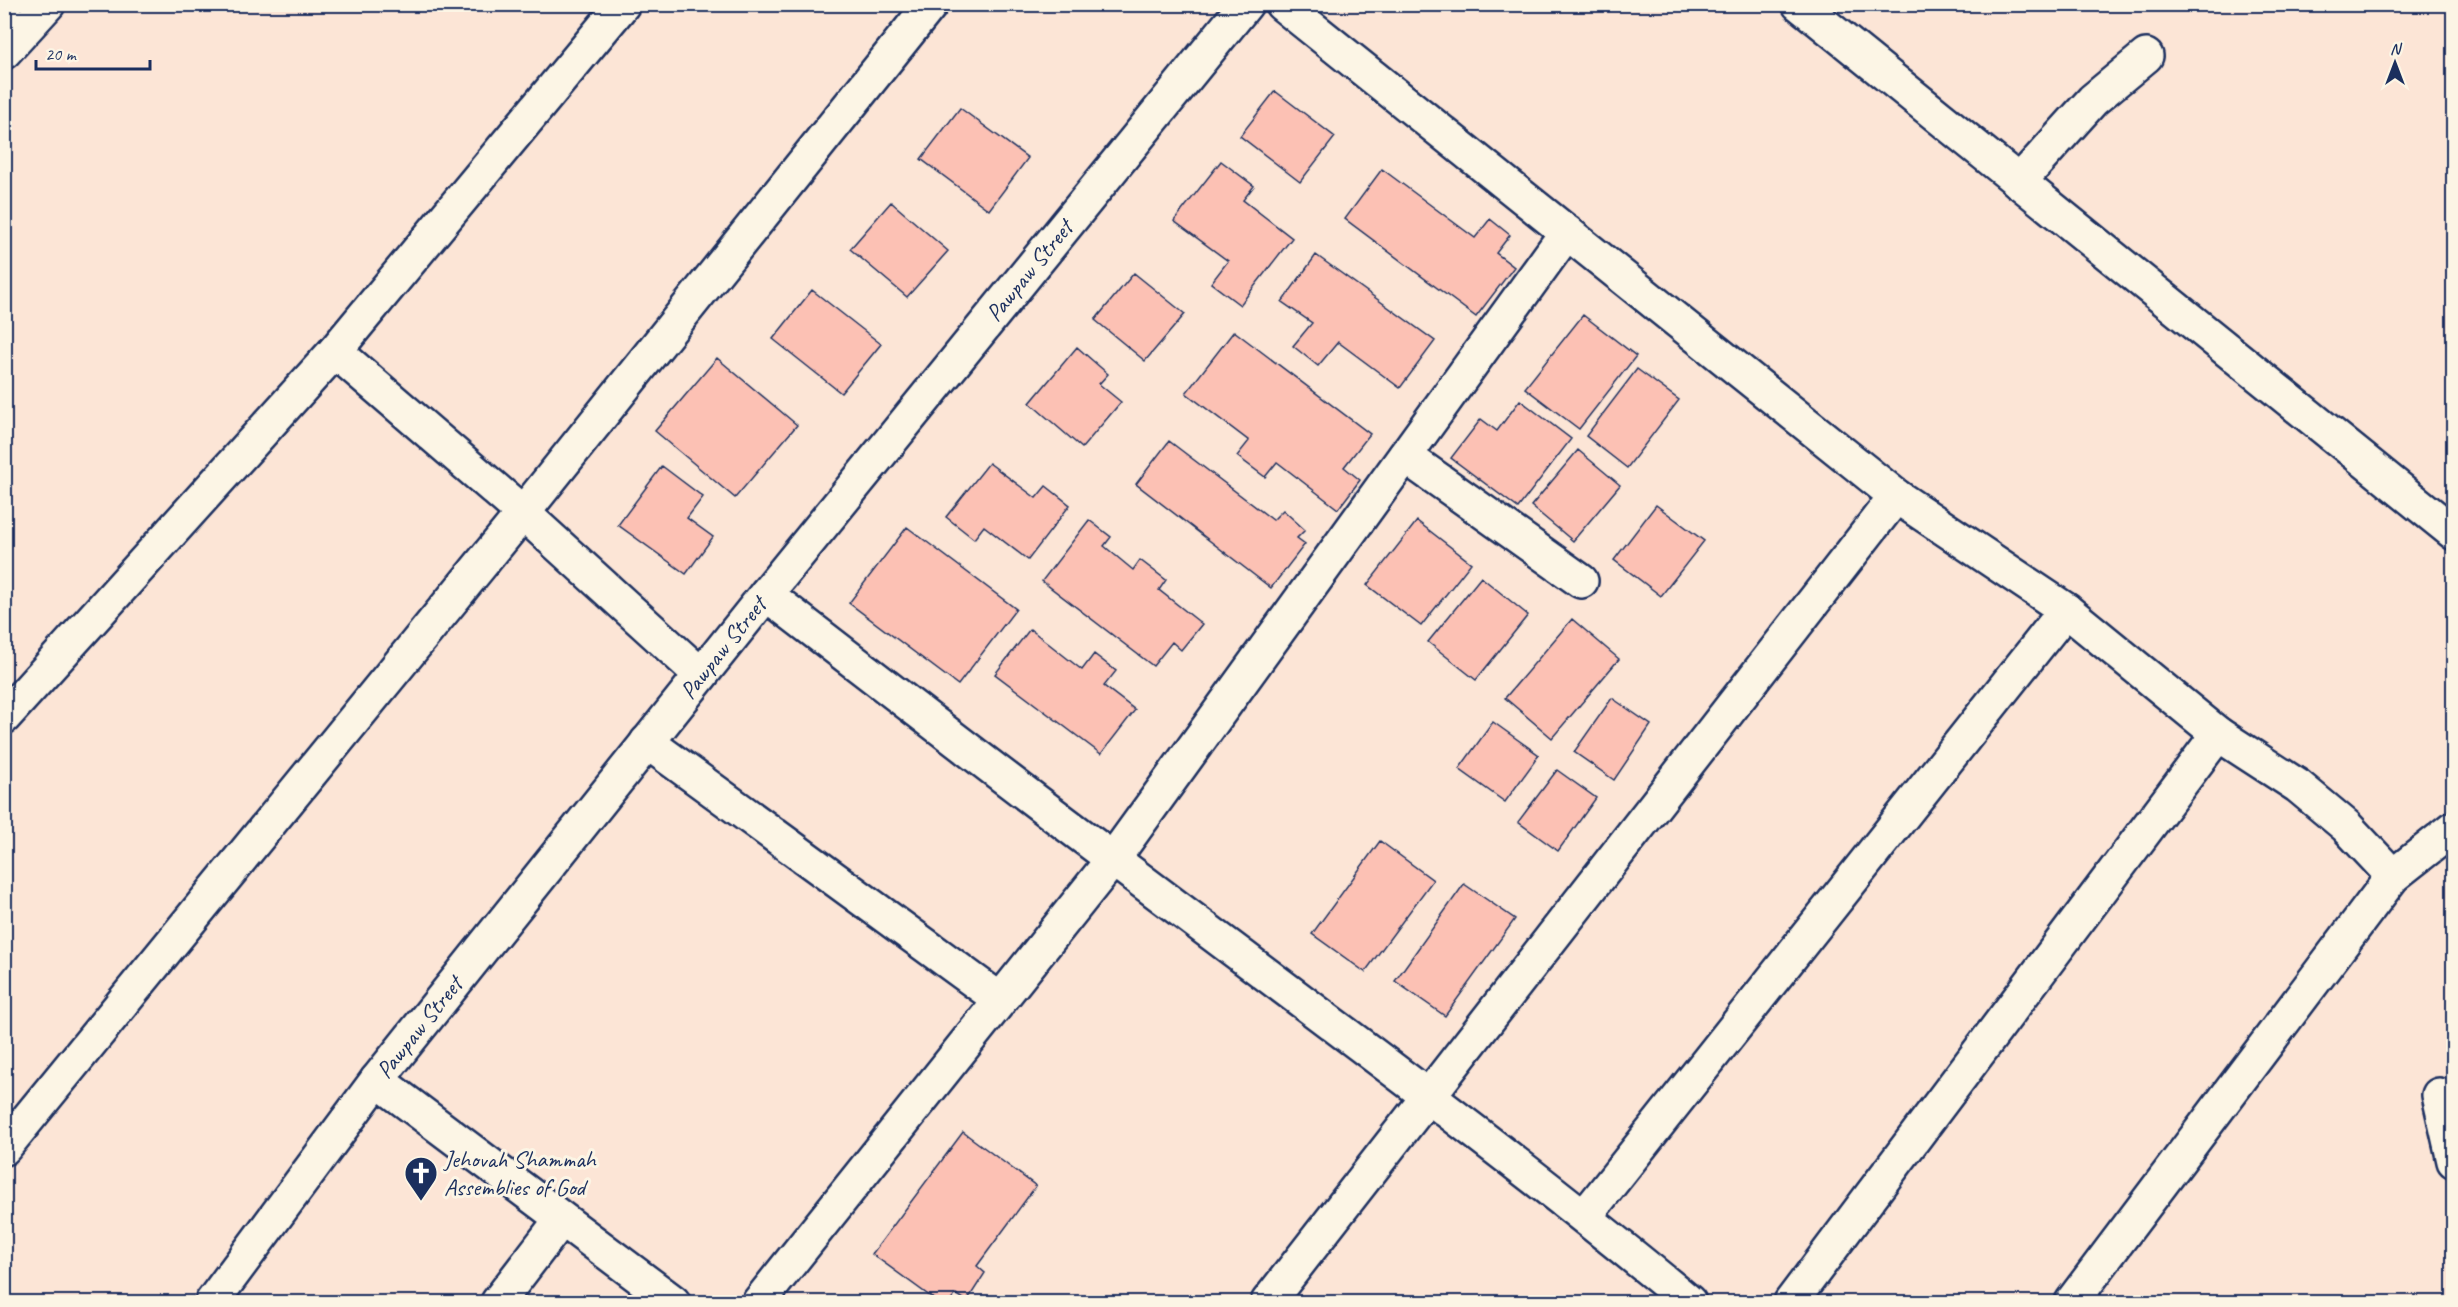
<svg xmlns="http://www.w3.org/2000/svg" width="2458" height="1307" font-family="Caveat,sans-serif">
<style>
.building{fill:#fcc1b4;stroke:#1b2f5e;stroke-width:1.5}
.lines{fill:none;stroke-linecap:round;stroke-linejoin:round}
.lane-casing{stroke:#1b2f5e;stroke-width:21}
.street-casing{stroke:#1b2f5e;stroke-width:38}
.lane{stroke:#fcf5e5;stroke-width:16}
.street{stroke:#fcf5e5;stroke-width:33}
.labels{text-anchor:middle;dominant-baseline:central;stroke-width:6;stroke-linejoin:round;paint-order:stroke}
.street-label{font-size:24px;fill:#1b2f5e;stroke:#fcf5e5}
.poi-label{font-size:24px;fill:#1b2f5e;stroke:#fcf5e5;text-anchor:start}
</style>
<rect width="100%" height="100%" fill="#fce5d6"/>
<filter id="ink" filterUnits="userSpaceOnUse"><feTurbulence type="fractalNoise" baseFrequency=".0167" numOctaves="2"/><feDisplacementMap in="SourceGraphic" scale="12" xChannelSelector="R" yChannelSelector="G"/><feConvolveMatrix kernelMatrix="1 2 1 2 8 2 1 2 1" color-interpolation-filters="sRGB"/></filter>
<g filter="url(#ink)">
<path class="building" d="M1275 91 1335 137 1300 182 1240 136Z
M960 108 1028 158 989 210 921 159Z
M1221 161 1254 186 1243 200 1292 238 1240 305 1211 283 1228 261 1174 221Z
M1382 169 1475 238 1490 219 1510 235 1496 253 1514 267 1476 317 1345 219Z
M891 202 948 251 907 297 850 249Z
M1316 255 1435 341 1400 388 1338 342 1318 366 1293 346 1312 323 1282 302Z
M1134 273 1185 314 1145 361 1095 320Z
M812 290 881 344 841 393 773 339Z
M1583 315 1636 356 1579 429 1525 388Z
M1234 331 1370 434 1344 467 1360 480 1338 509 1277 462 1265 477 1237 456 1249 441 1186 393Z
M1077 347 1108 374 1099 384 1121 402 1082 448 1030 403Z
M717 358 797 425 735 498 655 431Z
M1637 369 1679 400 1627 468 1586 436Z
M1520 400 1571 439 1518 508 1451 458 1481 419 1497 431Z
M1169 441 1273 520 1283 510 1305 530 1297 538 1305 544 1271 588 1136 484Z
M1578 450 1620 485 1573 541 1531 506Z
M989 463 1036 498 1046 486 1070 505 1028 560 984 526 974 539 946 517Z
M662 466 703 497 687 518 713 537 686 574 618 525Z
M1656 505 1704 541 1661 596 1614 560Z
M1089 520 1111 537 1104 546 1133 570 1140 560 1166 580 1159 590 1202 624 1181 650 1172 642 1153 666 1042 581Z
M1417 521 1471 563 1421 626 1367 585Z
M907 527 1016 609 958 685 849 603Z
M1481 577 1528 615 1476 680 1428 642Z
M1572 619 1619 659 1552 738 1505 698Z
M1030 629 1082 670 1094 654 1116 671 1104 686 1135 710 1101 754 995 674Z
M1612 698 1651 725 1614 780 1574 752Z
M1493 722 1539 755 1505 802 1459 769Z
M1557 770 1596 798 1558 851 1518 822Z
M1380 841 1433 880 1365 972 1312 934Z
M1464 884 1515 919 1445 1016 1395 981Z
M963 1132 1036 1186 977 1266 985 1273 967 1301 956 1294 950 1302H938L872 1254Z"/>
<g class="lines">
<g class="lane-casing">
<path id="lane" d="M10 4 22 33"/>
</g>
<g class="street-casing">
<g id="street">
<path d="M1282 4 1896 496 2066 610 2218 734 2298 786 2346 826 2393 876"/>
<path d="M1799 4 2454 533"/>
<path d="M4 52 48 4"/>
<path d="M2019 182 2093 100 2146 56"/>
<path d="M335 351 523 513 701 675"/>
<path d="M1405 456 1581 581"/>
<path d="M766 594C882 683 997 773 1114 860 1307 1006 1503 1148 1689 1302"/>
<path d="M4 717 335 351 623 4"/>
<path d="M647 742 999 999"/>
<path d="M377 1080 673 1302"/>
<path d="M2439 1095 2454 1161"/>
<path d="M4 1148 523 513 931 4"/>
<path d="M1585 1216 2066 610"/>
<path id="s1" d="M212 1302 377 1080 766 594 1246 4"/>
<path d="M498 1302 561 1220"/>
<path d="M759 1302 1113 859 1567 232"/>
<path d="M1268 1302 1896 496"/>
<path d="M1791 1302 2218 734"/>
<path d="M2072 1302 2393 876 2454 828"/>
</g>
</g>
<use href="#lane" class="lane"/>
<use href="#street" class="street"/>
</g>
</g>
<defs>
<g id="church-pin" transform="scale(1.725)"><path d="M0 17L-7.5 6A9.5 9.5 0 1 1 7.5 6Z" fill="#1b2f5e" stroke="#fcf5e5"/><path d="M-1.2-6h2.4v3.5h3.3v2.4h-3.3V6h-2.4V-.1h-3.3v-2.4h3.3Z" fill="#fff"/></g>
</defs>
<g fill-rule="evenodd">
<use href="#church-pin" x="421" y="1173"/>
</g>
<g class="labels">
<g class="street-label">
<text stroke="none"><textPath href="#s1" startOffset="1316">Pawpaw Street</textPath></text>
<text stroke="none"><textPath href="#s1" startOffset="830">Pawpaw Street</textPath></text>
<text stroke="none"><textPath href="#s1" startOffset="344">Pawpaw Street</textPath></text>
</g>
<g class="poi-label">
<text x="444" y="1159">Jehovah Shammah<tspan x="444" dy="28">Assemblies of God</tspan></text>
</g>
</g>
<rect width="2458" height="1307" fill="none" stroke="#fcf5e5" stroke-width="24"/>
<rect x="12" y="12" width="2434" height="1283" fill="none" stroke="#1b2f5e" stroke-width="2" filter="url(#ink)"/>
<g transform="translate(2395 63)" stroke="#fcf5e5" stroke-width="4.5" paint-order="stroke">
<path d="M0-4.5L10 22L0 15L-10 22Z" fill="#1b2f5e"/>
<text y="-9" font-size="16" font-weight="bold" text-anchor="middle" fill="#1b2f5e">N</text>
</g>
<path d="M36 60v9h114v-9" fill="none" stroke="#1b2f5e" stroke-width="3"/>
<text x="45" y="60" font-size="18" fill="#1b2f5e" stroke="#fcf5e5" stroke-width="4.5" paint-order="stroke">20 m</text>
</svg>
